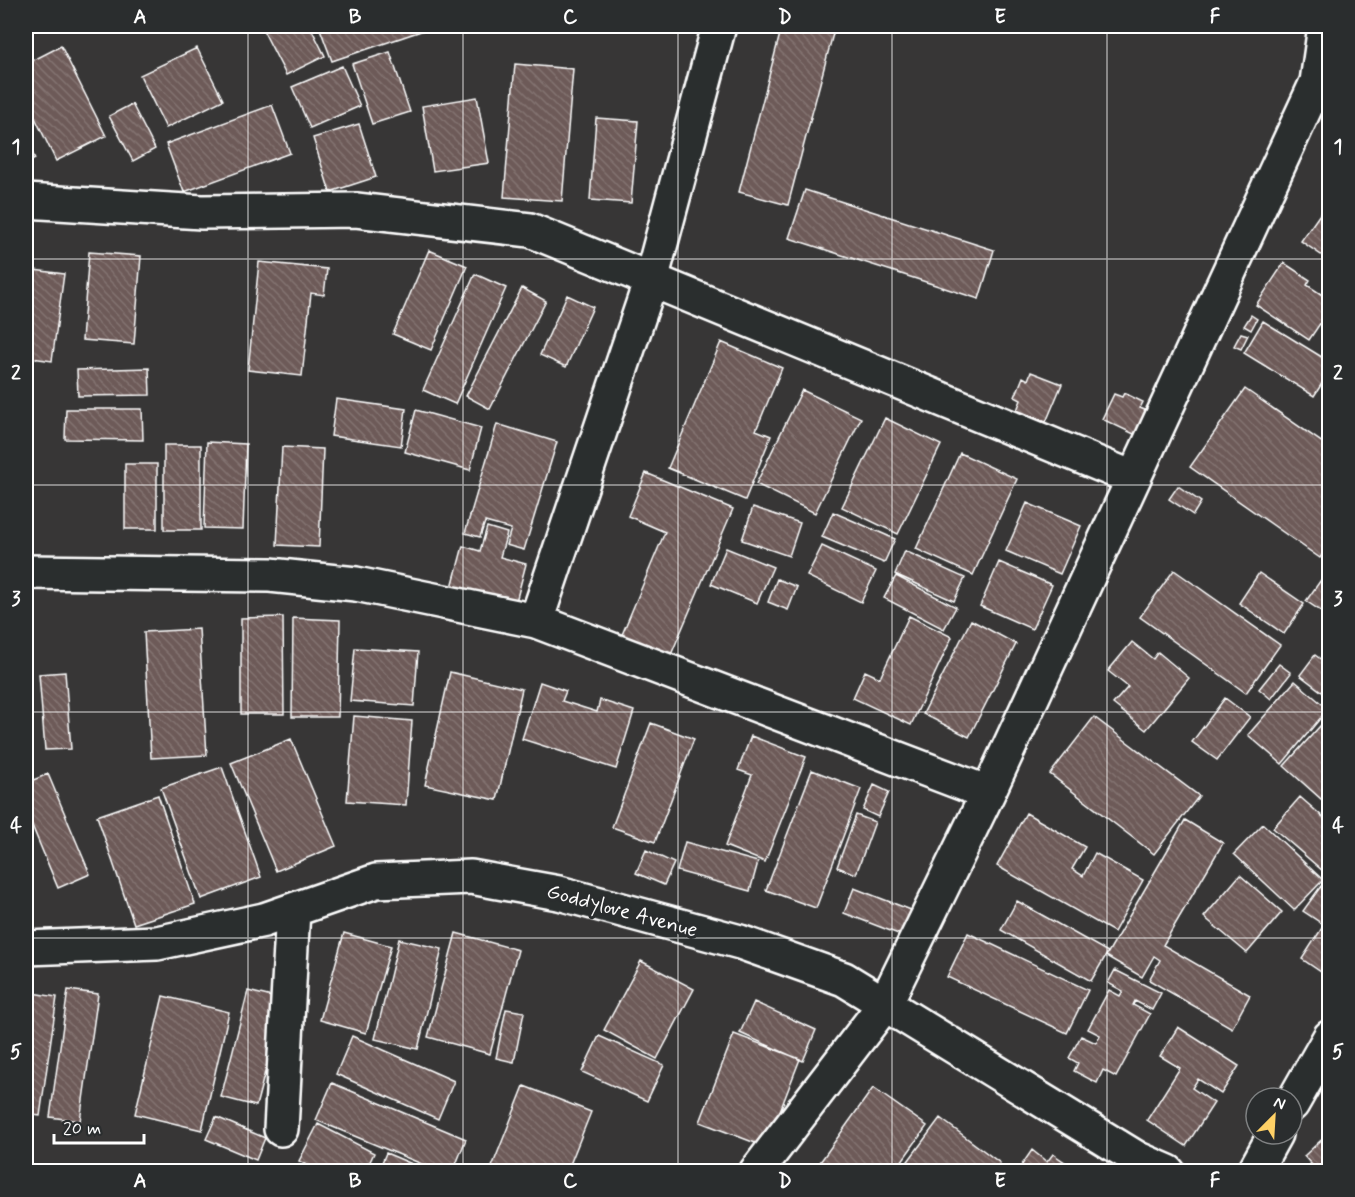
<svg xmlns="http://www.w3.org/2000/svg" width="1355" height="1197" font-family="Mynerve,sans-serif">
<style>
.building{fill:url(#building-back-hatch);stroke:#fff;stroke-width:1.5}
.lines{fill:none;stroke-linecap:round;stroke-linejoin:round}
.minor-casing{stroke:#fff;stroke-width:38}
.minor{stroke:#2a2d2e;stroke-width:33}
.grid{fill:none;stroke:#fff;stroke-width:1.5;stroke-opacity:0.55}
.labels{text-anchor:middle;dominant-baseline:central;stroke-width:6;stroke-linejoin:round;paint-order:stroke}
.street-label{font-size:21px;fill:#fff;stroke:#2a2d2e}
.neatline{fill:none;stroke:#fff;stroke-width:2}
.grid-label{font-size:20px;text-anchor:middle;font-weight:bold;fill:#fff}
</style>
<defs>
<pattern id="building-back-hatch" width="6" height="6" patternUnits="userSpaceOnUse" patternTransform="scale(1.5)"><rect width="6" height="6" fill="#6d5a58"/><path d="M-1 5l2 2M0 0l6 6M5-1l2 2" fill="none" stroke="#837371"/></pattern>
</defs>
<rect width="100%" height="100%" fill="#373636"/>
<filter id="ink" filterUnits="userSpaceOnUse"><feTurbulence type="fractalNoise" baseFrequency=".0167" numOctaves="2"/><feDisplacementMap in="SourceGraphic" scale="12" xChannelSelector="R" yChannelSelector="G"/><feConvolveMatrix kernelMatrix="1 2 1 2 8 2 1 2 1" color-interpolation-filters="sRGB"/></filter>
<g filter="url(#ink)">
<path class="building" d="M261 26H310L325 56 286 75Z
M319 26H422L424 30 332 61Z
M782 26H835L788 205 739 192Z
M61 46 106 136 56 161 26 99V64Z
M197 48 223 100 166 128 140 75Z
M390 52 410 112 372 124 352 64Z
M515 64 573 69 562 201 504 197Z
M342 66 360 106 310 128 292 87Z
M477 97 489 163 433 171 422 106Z
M132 104 155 149 133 161 109 116Z
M272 105 290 153 184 192 166 144Z
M596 118 638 121 631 203 590 200Z
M359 124 376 177 330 192 313 138Z
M26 139 35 159 26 164Z
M805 190 994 250 979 299 789 238Z
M1327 204 1330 206V261L1301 241Z
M429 250 467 266 431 350 393 334Z
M89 252 141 256 134 344 82 340Z
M259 262 327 269 324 295 311 293 302 376 248 370Z
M1284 263 1310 280 1307 285 1330 300V315L1327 313 1309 340 1256 305Z
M26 269 64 274 52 361 26 357Z
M475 274 506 288 455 404 423 390Z
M522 288 546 301 490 409 466 396Z
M567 295 593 307 566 367 540 355Z
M1251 315 1257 319 1251 330 1244 326Z
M1263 321 1330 362V371L1314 396 1244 353Z
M1241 333 1248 335 1241 349 1234 346Z
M721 342 782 368 756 430 771 436 745 500 668 468Z
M149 368 150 395 78 396 77 370Z
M1031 372 1062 384 1046 422 1017 410 1021 400 1015 397 1023 377 1028 380Z
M1245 389 1330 448V544L1320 558 1190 467Z
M802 390 861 418 815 513 756 484Z
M1124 393 1143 402 1140 408 1147 411 1136 435 1102 419 1114 394 1122 397Z
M336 399 406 409 401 446 331 436Z
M66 409H142L143 440 65 439Z
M416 410 481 428 470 470 405 452Z
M885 418 941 445 898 534 842 507Z
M497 424 557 442 524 550 506 545 511 529 485 522 480 537 465 533Z
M207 442 246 444 243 529 204 528Z
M164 445H201V530H164Z
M282 447 323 449 319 547 277 545Z
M960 453 1017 479 973 575 916 549Z
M125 464H157V529H125Z
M646 473 733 509 670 657 621 637 665 532 628 516Z
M1178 486 1201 502 1193 515 1169 499Z
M1027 503 1081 526 1060 574 1006 551Z
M753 507 800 523 789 556 742 540Z
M833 512 895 539 884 563 822 537Z
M487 527 507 533 500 557 526 564 514 609 451 591 463 546 480 551Z
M822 546 876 571 861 602 807 576Z
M726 548 773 567 757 603 711 584Z
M905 551 965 578 954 601 895 574Z
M999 562 1052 585 1032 629 980 606Z
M1330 567V617L1306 601Z
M1174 570 1280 645 1246 693 1140 617Z
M1259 573 1304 604 1284 634 1239 603Z
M896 576 956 607 944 629 884 598Z
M777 579 797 587 788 610 768 602Z
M909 616 952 637 911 725 853 698 865 671 880 678Z
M283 617 284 714H241V618Z
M293 618 340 620 338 717H292Z
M971 620 1016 644 969 737 923 714Z
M199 629 207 755 151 758 144 632Z
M1132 642 1153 659 1158 652 1189 678 1146 730 1113 704 1128 687 1108 671Z
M355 648 418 652 414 706 350 701Z
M1315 655 1330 666V698L1300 675Z
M1279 664 1291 673 1271 699 1259 689Z
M65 672 71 749 45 750 39 674Z
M450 672 522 689 497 800 425 785Z
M1295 681 1328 709 1282 764 1248 735Z
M540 682 566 691 562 701 597 712 600 700 634 711 616 769 522 739Z
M1225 698 1250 717 1217 760 1192 742Z
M1330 715V807L1284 766Z
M354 716 412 721 406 805 347 801Z
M1094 717 1199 796 1154 854 1050 774Z
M651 723 694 739 655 842 612 827Z
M751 736 806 757 765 862 725 846 752 775 738 770Z
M291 739 336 846 276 871 231 763Z
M222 767 261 877 201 899 161 788Z
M812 770 861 789 816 908 766 890Z
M48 774 90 874 58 888 26 811V783Z
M874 785 889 792 878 817 863 810Z
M158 795 195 904 134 924 97 816Z
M1300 797 1330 823V877L1273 828Z
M1026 813 1085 847 1072 869 1083 876 1095 853 1143 880 1114 932 997 866Z
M856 815 875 822 856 874 837 867Z
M1185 820 1223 843 1163 945 1250 995 1232 1028 1149 980 1160 960 1154 956 1142 977 1106 956Z
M1263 824 1323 880 1294 910 1234 854Z
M685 842 758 862 750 891 677 871Z
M646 850 674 863 664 885 636 873Z
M1240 875 1282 912 1247 953 1204 917Z
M1321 886 1330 891V978L1302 959 1324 925 1303 911Z
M854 888 911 910 901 935 844 913Z
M1017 901 1108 952 1091 981 1001 930Z
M344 933 391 946 366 1033 320 1020Z
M456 933 518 950 490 1054 428 1037Z
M968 933 1088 990 1067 1033 947 977Z
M399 939 442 949 418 1049 375 1039Z
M641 961 694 989 657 1059 604 1030Z
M1115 970 1161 993 1152 1010 1135 1001 1133 1005 1150 1014 1116 1077 1103 1070 1097 1083 1074 1071 1078 1063 1069 1058 1081 1036 1096 1043 1100 1035 1088 1029 1109 990 1120 996 1123 991 1108 983Z
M68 990 98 994 80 1121 50 1117Z
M248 991 284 1000 256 1106 221 1097Z
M26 992 57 997 40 1116 26 1114Z
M163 996 229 1012 202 1130 135 1114Z
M754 1002 816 1030 803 1061 740 1033Z
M506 1009 524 1012 514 1062 496 1058Z
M1178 1027 1239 1066 1221 1094 1198 1079 1192 1088 1214 1103 1186 1146 1147 1120 1180 1068 1160 1056Z
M734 1034 800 1059 766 1147 700 1122Z
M352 1036 454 1081 438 1119 336 1074Z
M599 1036 664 1065 647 1101 582 1072Z
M332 1083 466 1139 453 1172H441L316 1120Z
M524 1086 591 1112 567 1172H490Z
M873 1088 927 1126 894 1172H813Z
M216 1117 265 1138 256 1160 206 1139Z
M940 1118 1000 1163 994 1172H900Z
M318 1124 374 1153 365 1172H319L299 1161Z
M1330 1132V1172H1318L1304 1156Z
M1032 1150 1047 1162 1053 1154 1069 1165 1065 1172H1017Z
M386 1153 431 1172H378Z"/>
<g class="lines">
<g class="minor-casing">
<path id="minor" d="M26 201 202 212 356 210 530 230 1133 478
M26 572 270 575 356 584 536 621 988 793
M536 621 651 280 719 26
M26 948 157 943 264 920 376 881 471 877 559 893 740 942 844 979 1138 1159 1168 1172
M1292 1104 1330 1037
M281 1129 293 910
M756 1172 885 1004 988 793 1317 82 1325 26
M1254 1172 1275 1134"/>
</g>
<use href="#minor" class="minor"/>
</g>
</g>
<path class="grid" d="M248 26V1172M463 26V1172M678 26V1172M892 26V1172M1107 26V1172M26 259H1330M26 485H1330M26 712H1330M26 938H1330"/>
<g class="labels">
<g class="street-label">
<text transform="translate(622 911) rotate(15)">Goddylove Avenue</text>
</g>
</g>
<rect width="1355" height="1197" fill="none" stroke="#2a2d2e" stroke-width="66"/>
<g transform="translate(1274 1116) rotate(24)"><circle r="28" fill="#2a2d2e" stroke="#7f8182" stroke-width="1.5"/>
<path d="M0-4.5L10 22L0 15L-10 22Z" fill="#ffd166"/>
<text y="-9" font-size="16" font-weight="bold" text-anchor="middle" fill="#ffffff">N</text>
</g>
<path d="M54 1134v9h90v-9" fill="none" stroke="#ffffff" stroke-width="3"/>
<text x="63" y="1134" font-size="18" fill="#ffffff" stroke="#2a2d2e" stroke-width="4.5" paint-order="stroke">20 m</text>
<rect x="33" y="33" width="1289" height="1131" class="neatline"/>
<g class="grid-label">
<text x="140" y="23">A</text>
<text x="355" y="23">B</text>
<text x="570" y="23">C</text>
<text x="785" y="23">D</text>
<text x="1000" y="23">E</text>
<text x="1215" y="23">F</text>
<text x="16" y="153">1</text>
<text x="1338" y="153">1</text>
<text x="16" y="379">2</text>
<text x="1338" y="379">2</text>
<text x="16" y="605">3</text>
<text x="1338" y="605">3</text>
<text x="16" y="832">4</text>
<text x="1338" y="832">4</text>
<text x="16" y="1058">5</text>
<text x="1338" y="1058">5</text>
<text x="140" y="1187">A</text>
<text x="355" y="1187">B</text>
<text x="570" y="1187">C</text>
<text x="785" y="1187">D</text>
<text x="1000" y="1187">E</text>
<text x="1215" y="1187">F</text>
</g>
</svg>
